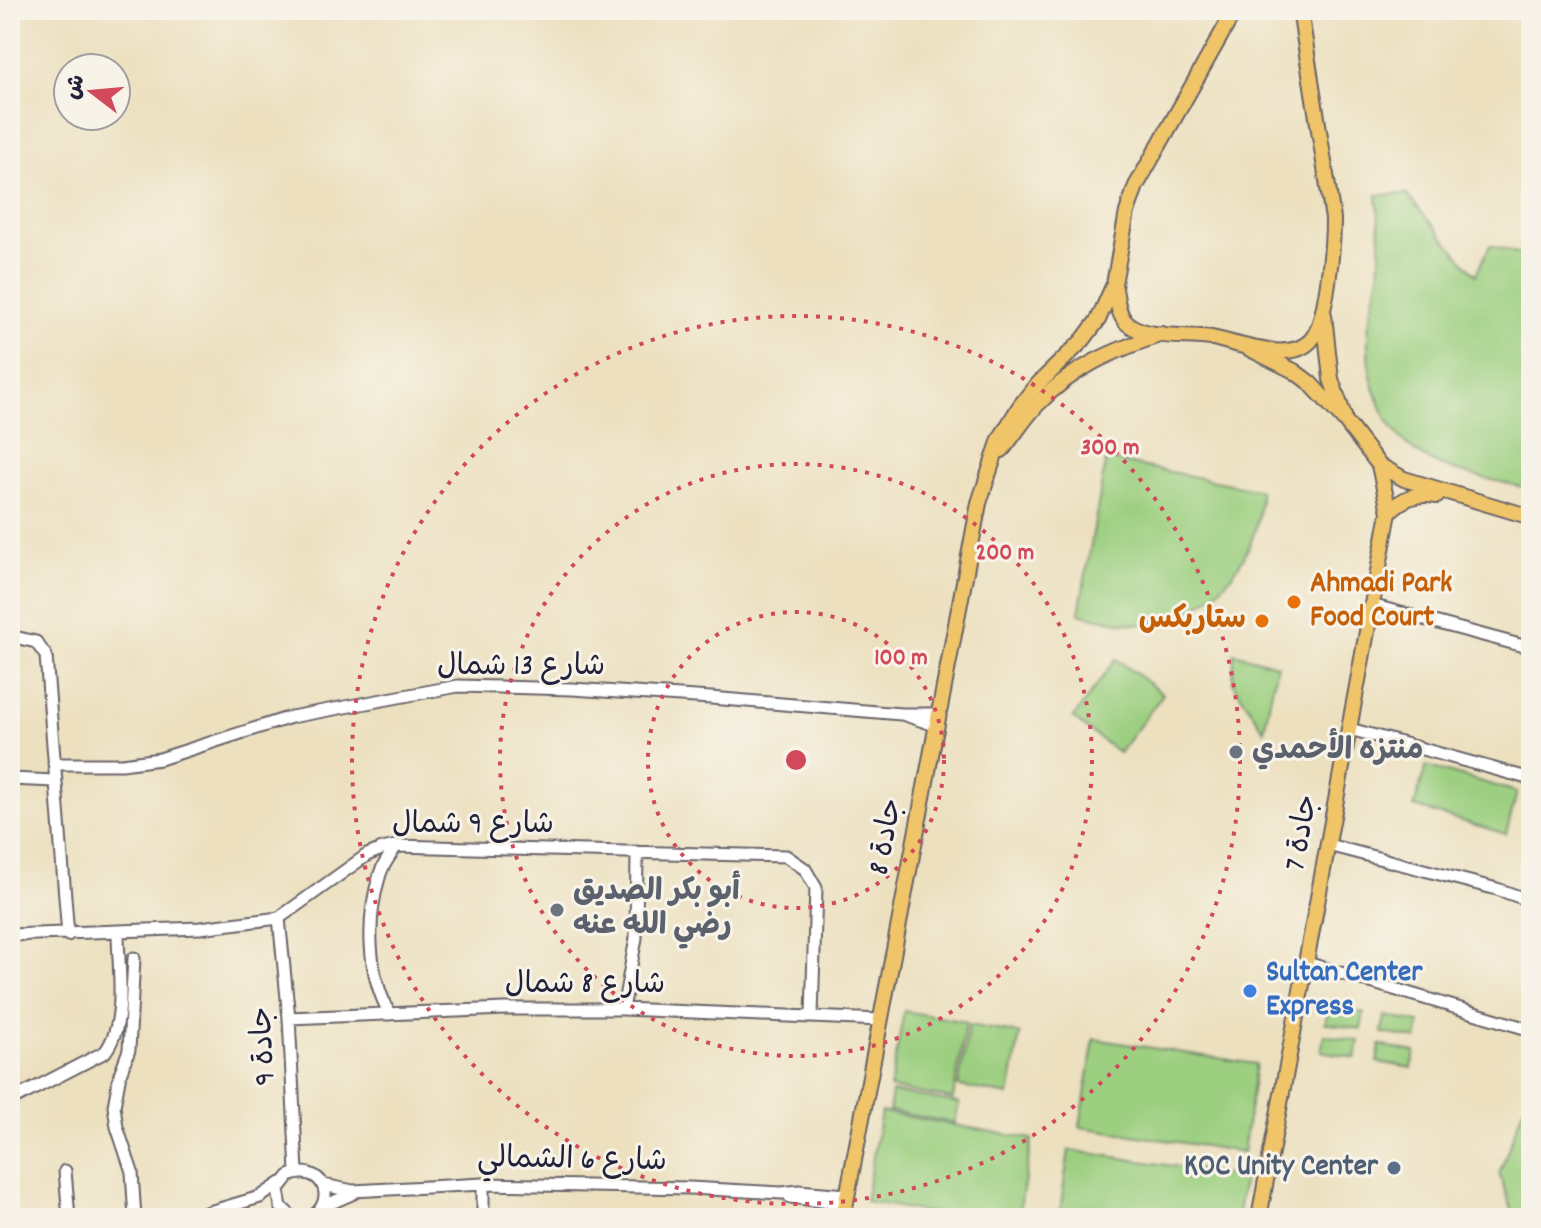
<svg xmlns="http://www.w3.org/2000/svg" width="1541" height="1228" font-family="Dekko,'Playpen Sans Arabic',sans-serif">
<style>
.green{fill:#9ccf80;stroke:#5f785e;stroke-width:2}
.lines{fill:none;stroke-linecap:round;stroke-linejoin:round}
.minor-casing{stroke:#696469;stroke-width:15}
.major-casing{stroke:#696469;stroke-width:18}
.minor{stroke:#fff;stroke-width:11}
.major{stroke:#f0c469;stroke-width:14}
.ring{fill:none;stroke:#d1495b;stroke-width:4;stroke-dasharray:4 8}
.food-dot{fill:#e8710a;stroke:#f7f3e8;stroke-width:3}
.worship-dot{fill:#6b7280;stroke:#f7f3e8;stroke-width:3}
.shop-dot{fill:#3f7fe0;stroke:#f7f3e8;stroke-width:3}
.service-dot{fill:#5c6f8a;stroke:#f7f3e8;stroke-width:3}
.labels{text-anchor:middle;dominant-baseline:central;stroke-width:6;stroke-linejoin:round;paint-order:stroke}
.food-label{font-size:30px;font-weight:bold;fill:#c56008;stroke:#f7f3e8;text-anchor:start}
.street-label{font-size:30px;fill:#22223b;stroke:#f7f3e8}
.worship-label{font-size:30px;font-weight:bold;fill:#5b616d;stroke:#f7f3e8;text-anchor:start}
.shop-label{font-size:30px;font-weight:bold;fill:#366cbe;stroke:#f7f3e8;text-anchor:start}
.service-label{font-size:30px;font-weight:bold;fill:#4e5e75;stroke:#f7f3e8;text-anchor:end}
.centre{fill:#d1495b;stroke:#f7f3e8;stroke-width:4}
.ring-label{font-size:24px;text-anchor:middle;font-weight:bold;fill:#d1495b;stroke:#f7f3e8;stroke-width:6;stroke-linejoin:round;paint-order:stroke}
</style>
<rect width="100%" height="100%" fill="#f7f3e8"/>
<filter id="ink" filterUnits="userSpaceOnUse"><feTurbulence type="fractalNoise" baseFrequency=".0125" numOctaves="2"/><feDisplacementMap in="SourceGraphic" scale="16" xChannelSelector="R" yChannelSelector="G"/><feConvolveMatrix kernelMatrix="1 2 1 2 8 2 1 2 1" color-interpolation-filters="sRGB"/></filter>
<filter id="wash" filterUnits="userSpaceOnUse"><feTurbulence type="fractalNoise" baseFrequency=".006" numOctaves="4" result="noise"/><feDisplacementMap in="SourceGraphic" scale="32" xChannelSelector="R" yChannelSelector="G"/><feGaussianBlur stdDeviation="1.8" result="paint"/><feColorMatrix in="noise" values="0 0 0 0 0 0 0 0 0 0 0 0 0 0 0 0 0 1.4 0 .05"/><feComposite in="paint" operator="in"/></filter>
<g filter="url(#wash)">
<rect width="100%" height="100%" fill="#ece0bf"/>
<path class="green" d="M1406 194 1476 275 1490 245 1531 257V489C1498 481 1461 475 1431 461 1381 437 1363 374 1369 323 1372 303 1379 284 1380 263 1381 240 1379 218 1377 195Z
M1106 459 1260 490C1261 552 1220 608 1158 622 1132 628 1104 619 1079 613Z
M1234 653 1277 665 1264 730 1233 683Z
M1116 659 1163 694 1119 753 1073 718Z
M1426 766 1517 792 1506 834 1414 807Z
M1329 1006 1364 1013 1361 1029 1325 1023Z
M904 1011 966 1022 953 1099 890 1088Z
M1385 1016 1420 1023 1417 1039 1382 1033Z
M969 1025 1020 1034 1009 1095 958 1086Z
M1324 1035 1359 1041 1356 1058 1321 1051Z
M1094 1039 1256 1064 1243 1152 1080 1127Z
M1380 1045 1415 1052 1412 1068 1377 1062Z
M1531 1087V1218H1515L1499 1174Z
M892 1092 959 1103 955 1123 889 1111Z
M881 1112 1032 1139 1018 1218H958L865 1201Z
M1069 1150 1244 1177 1237 1218H1059Z"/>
</g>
<g filter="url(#ink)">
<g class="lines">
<g class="minor-casing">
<path id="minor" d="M1371 605 1531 648
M10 636 36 642 46 656 68 935
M902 714 935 725
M1350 729 1531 779
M54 764H122L160 759 291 717 458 686 572 689 711 698 901 714H937
M10 779 55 781
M1328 845 1497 889 1531 901
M279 918 289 1018 297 1172
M10 935 200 928 279 918 367 855 382 849 396 846 786 856 805 869 816 888 812 1015
M134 958 129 1050 120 1074 114 1106 117 1127 132 1172 135 1218
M1307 963 1531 1030
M623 1009 636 938 637 852
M390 1014C367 973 366 919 380 874 383 864 391 855 396 846
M289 1018 505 1009H623L881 1020
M10 1101 105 1052C128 1022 118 969 118 932
M65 1171 69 1218
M323 1185 353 1191 483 1184 690 1188 782 1193 799 1191 847 1195
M790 1197 846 1204
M322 1207 354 1193
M189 1218 260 1197 281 1183
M293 1218 281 1207 278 1190 289 1176C321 1162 340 1200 310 1218
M483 1218V1184"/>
</g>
<g class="major-casing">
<path id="major" d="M1114 284C1117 296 1117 316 1128 324 1150 340 1186 334 1212 338 1237 343 1291 365 1312 339 1327 320 1333 245 1333 219L1300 10
M1324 315 1331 379 1344 416
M1248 348 1294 371 1310 383 1345 421 1379 465 1389 512 1259 1218
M1002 450C1014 435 1024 419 1037 405 1072 367 1115 350 1162 334
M1379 465 1404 479 1531 517
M1389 512C1403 497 1417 493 1437 496
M843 1218 979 503 1000 439 1020 406 1034 388 1083 340 1098 320 1114 284 1127 212 1136 186 1235 10"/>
</g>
<use href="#minor" class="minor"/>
<use href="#major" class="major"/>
</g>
</g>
<g class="ring">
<circle cx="796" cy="760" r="148"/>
<circle cx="796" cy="760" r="296"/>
<circle cx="796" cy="760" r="444"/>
</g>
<g class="food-dot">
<circle cx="1294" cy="602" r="8"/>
<circle cx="1262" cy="621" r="8"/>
</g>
<g class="worship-dot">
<circle cx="1236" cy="752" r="8"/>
<circle cx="557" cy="910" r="8"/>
</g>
<circle class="shop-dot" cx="1250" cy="991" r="8"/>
<circle class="service-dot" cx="1394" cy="1168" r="8"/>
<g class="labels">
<g class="food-label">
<text x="1310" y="585">Ahmadi Park<tspan x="1310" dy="34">Food Court</tspan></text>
<text x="1246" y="621" text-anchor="end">ستاربكس</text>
</g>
<g class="street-label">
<text x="521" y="668">شارع 13 شمال</text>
<text x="473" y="826">شارع 9 شمال</text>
<text transform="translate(1304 833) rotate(-80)">جادة 7</text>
<text transform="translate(888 837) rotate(-79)">جادة 8</text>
<text x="585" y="986">شارع 8 شمال</text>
<text transform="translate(266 1046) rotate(-93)">جادة 9</text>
<text transform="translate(572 1162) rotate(1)">شارع 6 الشمالي</text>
</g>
<g class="worship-label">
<text x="1252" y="752">منتزه الأحمدي</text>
<text x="573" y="893">أبو بكر الصديق<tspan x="573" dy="34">رضي الله عنه</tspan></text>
</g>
<g class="shop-label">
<text x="1266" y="974">Sultan Center<tspan x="1266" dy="34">Express</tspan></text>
</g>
<g class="service-label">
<text x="1378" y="1168">KOC Unity Center</text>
</g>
</g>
<circle cx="796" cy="760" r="12" class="centre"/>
<g class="ring-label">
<text x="1110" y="454">300 m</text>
<text x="1005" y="559">200 m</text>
<text x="901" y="664">100 m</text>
</g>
<rect width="1541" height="1228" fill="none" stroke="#f7f3e8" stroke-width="40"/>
<g transform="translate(92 92) rotate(286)"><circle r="38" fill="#f7f3e8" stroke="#a29fa3" stroke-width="2"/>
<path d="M0-6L14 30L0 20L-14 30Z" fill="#d1495b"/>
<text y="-12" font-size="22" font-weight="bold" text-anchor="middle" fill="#22223b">ش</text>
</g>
</svg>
